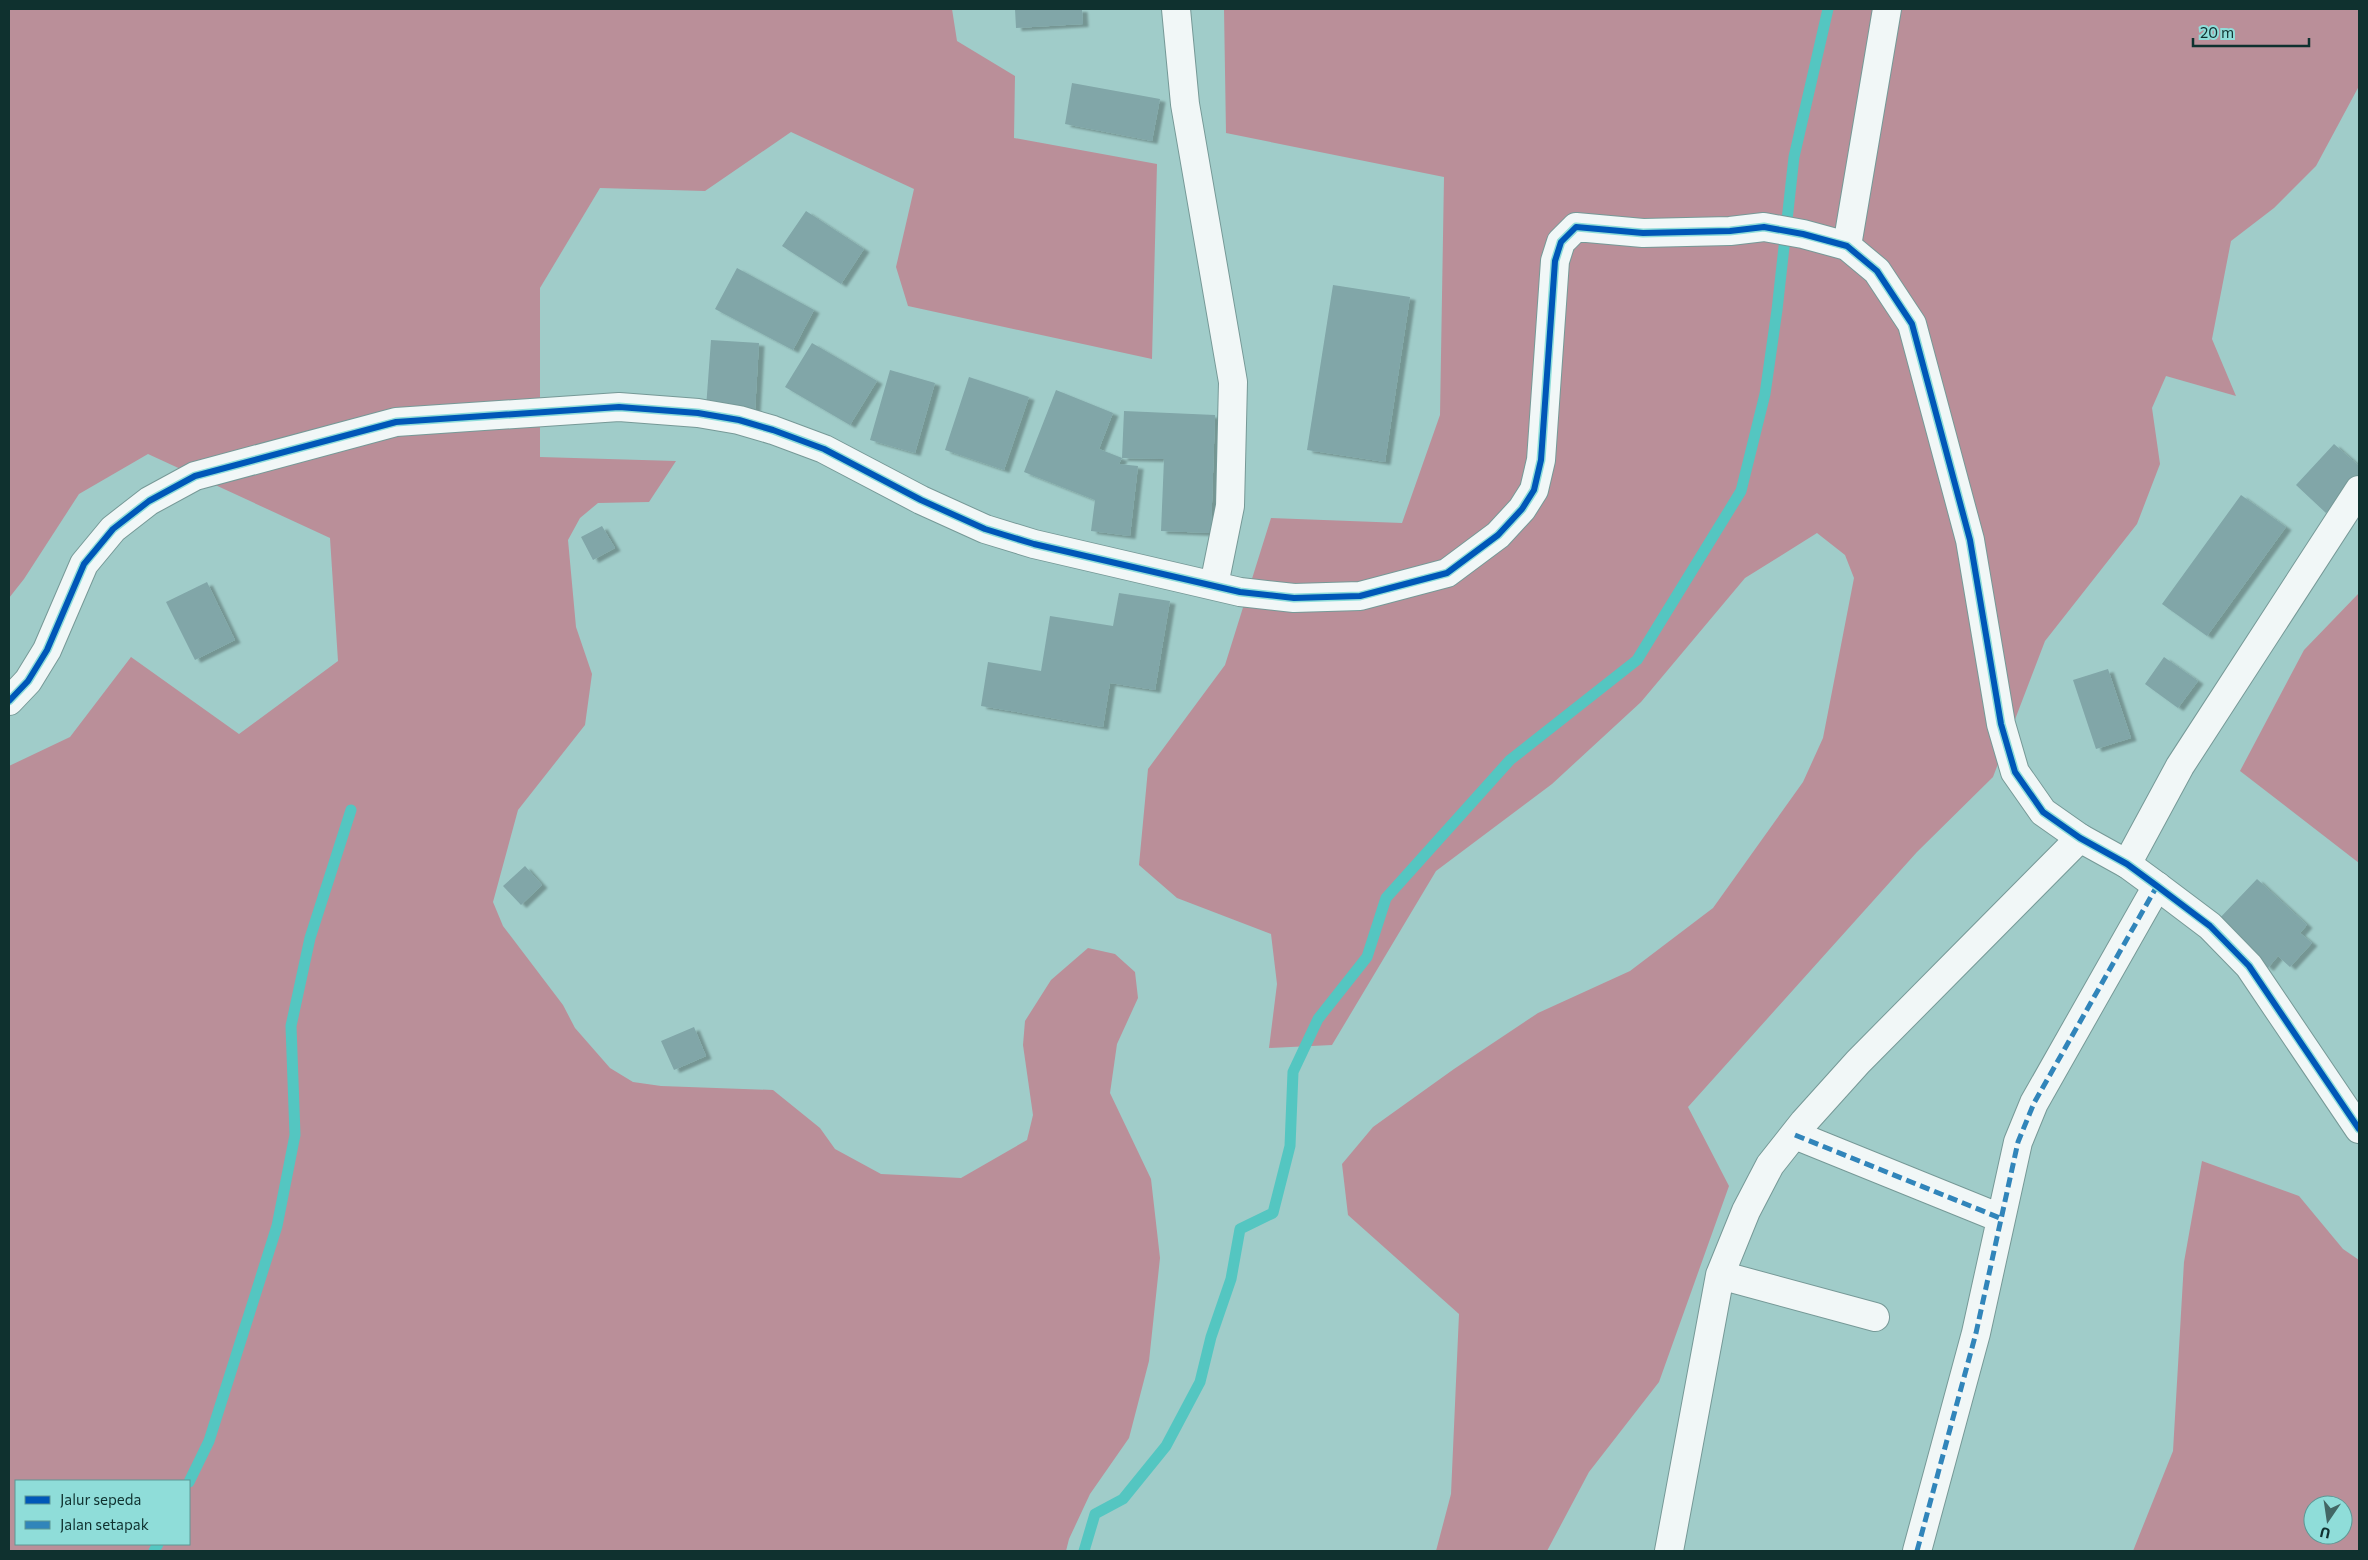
<svg xmlns="http://www.w3.org/2000/svg" width="2368" height="1560" font-family="Commissioner,sans-serif">
<style>
.forest{fill:#ba8f99;fill-rule:evenodd}
.lines{fill:none;stroke-linecap:round;stroke-linejoin:round}
.stream{stroke:#54c6c1;stroke-width:11}
.building{fill:#81a6a8;filter:url(#shadow)}
.street-casing{stroke:#769997;stroke-width:30}
.secondary-casing{stroke:#769997;stroke-width:30}
.street{stroke:#f1f7f7;stroke-width:28}
.secondary{stroke:#f1f7f7;stroke-width:28}
.quiet{stroke:#3185ba;stroke-width:5;stroke-dasharray:10 5;stroke-linecap:butt}
.cycleway-casing{stroke:#8fddd9;stroke-width:9}
.cycleway{stroke:#0057b8;stroke-width:6}
</style>
<defs>
<filter id="shadow"><feDropShadow dx="5.5" dy="3" stdDeviation="1" flood-color="#0004"/></filter>
</defs>
<rect width="100%" height="100%" fill="#a0ccc9"/>
<path class="forest" d="M9 9H952L957 41 1015 76 1014 138 1157 164 1152 359 908 306 896 267 914 189 791 132 705 191 600 188 540 288V457L676 461 649 502 598 503 580 518 568 540 576 627 592 674 585 725 518 810 493 902 503 926 563 1005 575 1028 610 1068 633 1082 661 1086 773 1090 820 1128 835 1149 881 1174 961 1178 1027 1140 1033 1115 1023 1045 1025 1021 1051 980 1088 948 1115 954 1135 972 1138 998 1117 1044 1110 1093 1151 1179 1160 1258 1149 1361 1129 1438 1090 1494 1069 1539 1066 1551H9V766L70 737 131 657 239 734 338 661 330 538 148 454 79 494 24 579 9 598ZM16 1481H189V1544H16Z
M1224 9H2359V86L2316 166 2274 208 2231 241 2212 339 2236 396 2166 376 2152 408 2160 464 2137 524 2045 641 1993 777 1917 852 1688 1107 1729 1186 1659 1382 1589 1472 1547 1551H1436L1451 1494 1459 1314 1348 1215 1342 1164 1373 1127 1454 1069 1538 1013 1630 971 1713 908 1803 782 1823 738 1854 578 1845 555 1817 533 1745 578 1641 702 1552 784 1436 871 1332 1045 1269 1048 1277 984 1271 934 1177 898 1139 865 1148 769 1225 665 1271 518 1402 523 1440 415 1444 177 1226 133Z
M2359 593V863L2240 771 2304 650Z
M2202 1161 2299 1196 2343 1249 2359 1260V1551H2133L2173 1451 2184 1262ZM2313 1505H2343V1535H2313Z"/>
<g class="lines">
<path class="stream" d="M189 1482 209 1441 277 1226 295 1135 291 1026 310 938 351 810
M154 1551 158 1544
M1084 1551 1095 1514 1123 1499 1166 1446 1200 1382 1211 1337 1231 1279 1240 1229 1273 1213 1290 1146 1293 1072 1318 1019 1367 957 1386 898 1510 760 1637 660 1741 491 1765 394 1777 310 1794 157 1828 9"/>
</g>
<path class="building" d="M1015 9H1082L1083 24 1016 28Z
M1072 83 1160 99 1152 141 1065 124Z
M806 211 864 249 841 284 782 246Z
M737 268 814 310 793 350 715 309Z
M1333 285 1410 297 1385 462 1307 450Z
M711 340 759 343 755 411 706 408Z
M812 343 877 381 850 425 785 387Z
M890 370 935 383 915 453 870 440Z
M969 377 1029 397 1004 470 945 450Z
M1056 390 1113 413 1099 449 1122 458 1124 411 1215 415 1211 533 1161 531 1164 459 1122 458 1119 464 1138 466 1130 536 1091 531 1095 500 1024 472Z
M2334 444 2359 466V476L2326 513 2296 485Z
M2241 495 2286 527 2207 636 2162 604Z
M602 526 615 548 593 560 581 537Z
M207 582 235 640 195 660 166 602Z
M1119 593 1170 601 1155 690 1110 683 1103 727 981 706 988 662 1041 671 1050 616 1113 626Z
M2164 657 2198 681 2178 708 2145 684Z
M2108 669 2131 738 2096 749 2073 680Z
M525 866 542 885 521 905 503 886Z
M2257 879 2307 925 2300 933 2312 943 2290 967 2278 956 2268 968 2217 921Z
M694 1027 706 1056 674 1070 661 1041Z"/>
<g class="lines">
<g class="street-casing">
<path id="street" d="M1176 9 1185 104 1233 382 1230 506 1214 585
M1847 246 1887 9
M2127 864 2180 766 2359 490
M1795 1135 2000 1218
M1720 1275 1875 1317
M1669 1551 1720 1275 1746 1211 1770 1165 1804 1122 1858 1062 2080 838
M1917 1551 1976 1333 2018 1142 2034 1103 2157 886"/>
</g>
<g class="secondary-casing">
<path id="secondary" d="M9 701 28 681 47 650 84 564 113 529 149 501 195 476 396 422 619 407 698 413 739 420 773 430 824 449 921 500 985 529 1034 544 1240 592 1294 598 1360 596 1447 573 1498 535 1522 509 1534 490 1541 460 1555 261 1561 242 1576 227 1643 233 1730 231 1764 227 1803 234 1847 246 1877 271 1912 324 1970 540 2001 724 2015 772 2043 812 2080 838 2127 864 2157 886 2210 926 2249 966 2359 1129"/>
</g>
<use href="#street" class="street"/>
<use href="#secondary" class="secondary"/>
<path class="quiet" d="M1795 1135 2000 1218
M1917 1551 1976 1333 2018 1142 2034 1103 2157 886"/>
<g class="cycleway-casing">
<path id="cycleway" d="M9 701 28 681 47 650 84 564 113 529 149 501 195 476 396 422 619 407 698 413 739 420 773 430 824 449 921 500 985 529 1034 544 1240 592 1294 598 1360 596 1447 573 1498 535 1522 509 1534 490 1541 460 1555 261 1561 242 1576 227 1643 233 1730 231 1764 227 1803 234 1847 246 1877 271 1912 324 1970 540 2001 724 2015 772 2043 812 2080 838 2127 864 2157 886 2210 926 2249 966 2359 1129"/>
</g>
<use href="#cycleway" class="cycleway"/>
</g>
<rect width="2368" height="1560" fill="none" stroke="#0f312f" stroke-width="20"/>
<rect x="15" y="1480" width="175" height="65" fill="#8fddd9" stroke="#5c9895"/>
<rect x="25" y="1496" width="25" height="8" fill="#0057b8" stroke="#5c9895"/>
<text x="60" y="1505" font-size="15" fill="#0f312f">Jalur sepeda</text>
<rect x="25" y="1521" width="25" height="8" fill="#3185ba" stroke="#5c9895"/>
<text x="60" y="1530" font-size="15" fill="#0f312f">Jalan setapak</text>
<g transform="translate(2328 1520) rotate(193)"><circle r="24" fill="#8fddd9" stroke="#5c9895"/>
<path d="M0-4L9 19L0 12L-9 19Z" fill="#426765"/>
<text y="-8" font-size="14" font-weight="bold" text-anchor="middle" fill="#0f312f">U</text>
</g>
<path d="M2193 38v8h116v-8" fill="none" stroke="#0f312f" stroke-width="2.5"/>
<text x="2200" y="38" font-size="15" fill="#0f312f" stroke="#8fddd9" stroke-width="4" paint-order="stroke">20 m</text>
</svg>
